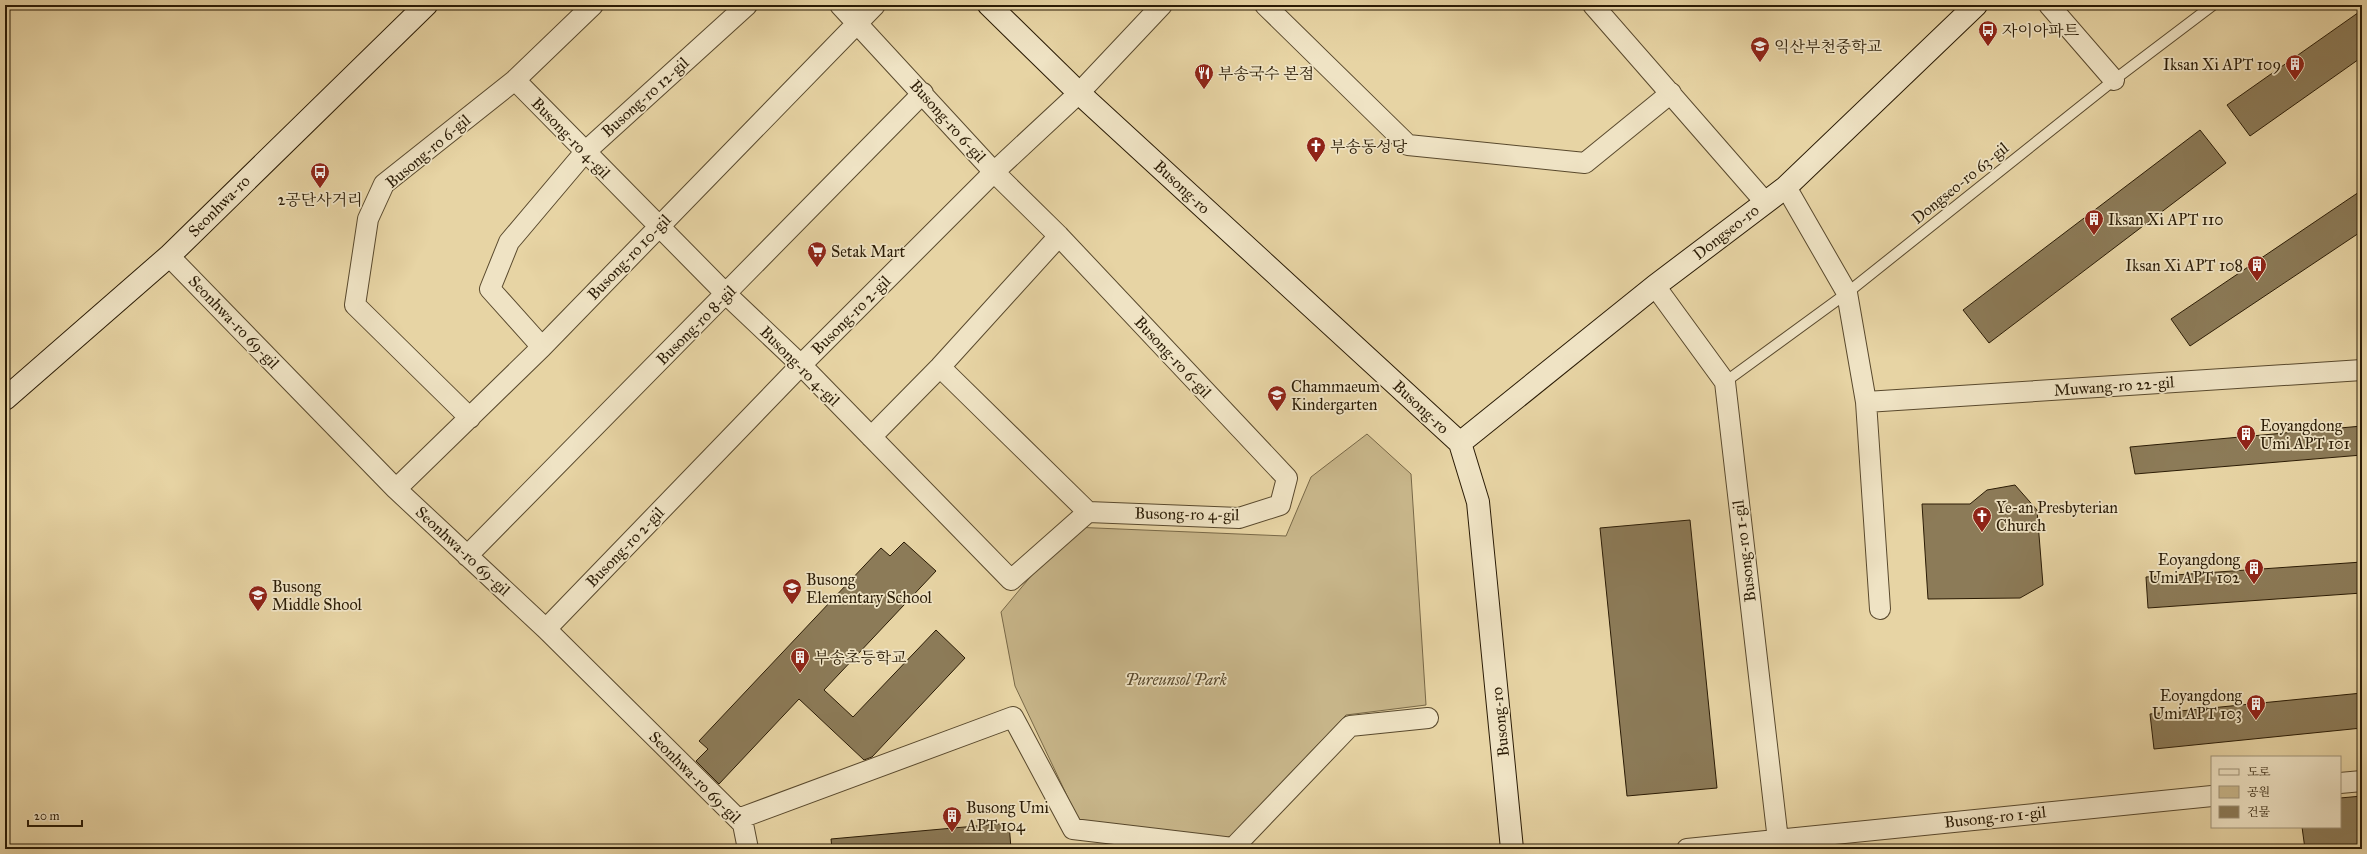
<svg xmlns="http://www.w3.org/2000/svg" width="2367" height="854" font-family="'IM FELL Great Primer','Noto Serif KR',serif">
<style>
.green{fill:#c7b589;stroke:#786847}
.building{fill:#8c7b58;stroke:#2a1b05}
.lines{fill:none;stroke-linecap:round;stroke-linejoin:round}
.lane-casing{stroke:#59492d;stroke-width:12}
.street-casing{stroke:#59492d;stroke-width:22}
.secondary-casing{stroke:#2a1b05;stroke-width:24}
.lane{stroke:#efe3c4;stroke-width:10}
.street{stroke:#efe3c4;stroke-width:20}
.secondary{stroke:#efe3c4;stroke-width:22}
.labels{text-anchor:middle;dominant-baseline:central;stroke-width:3.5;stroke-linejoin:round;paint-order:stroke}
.poi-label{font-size:16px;fill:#2a1b05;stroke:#efe3c4;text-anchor:start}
.street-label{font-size:16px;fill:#2a1b05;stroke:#efe3c4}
.park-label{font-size:16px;font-style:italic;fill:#59492d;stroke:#efe3c4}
</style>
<rect width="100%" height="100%" fill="#e7d4a4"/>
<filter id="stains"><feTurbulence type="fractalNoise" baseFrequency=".005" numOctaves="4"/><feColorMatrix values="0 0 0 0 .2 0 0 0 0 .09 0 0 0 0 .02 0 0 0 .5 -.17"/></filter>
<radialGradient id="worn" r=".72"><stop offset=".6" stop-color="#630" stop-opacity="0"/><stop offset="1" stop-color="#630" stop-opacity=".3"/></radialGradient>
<path class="green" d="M1367 434 1411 474 1426 705 1346 715 1228 839 1079 821 1015 686 1001 612 1072 527 1286 536 1311 477Z"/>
<path class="building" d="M2362 10V57L2250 136 2227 105Z
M2200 130 2226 163 1989 343 1963 310Z
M2362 190V231L2190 346 2171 319Z
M2362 426V455L2135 474 2130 447Z
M2015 485 2037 510 2043 585 2020 598 1928 599 1922 504H1970L1987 490Z
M1690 520 1717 788 1627 796 1600 528Z
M904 542 936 571 824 690 853 717 936 630 965 658 872 757 864 760 799 699 719 784 696 761 708 749 699 741 881 548 890 556Z
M2362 562V593L2148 608 2146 577Z
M2362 693V728L2154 749 2150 714Z
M2362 796V849H2305L2302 827H2340V798Z
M1009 823 1011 849H832L831 839Z"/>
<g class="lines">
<g class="lane-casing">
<path id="lane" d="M1725 382 1847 293 2114 80 2213 5"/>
</g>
<g class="street-casing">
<path id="street" d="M840 5 994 172 1059 236 1287 478 1280 505 1239 518 1088 512 940 367
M1265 5 1408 145 1585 163 1671 93
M1593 5 1765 202
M2049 5 2114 80
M515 80 726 294 801 365 1011 580 1088 512
M1786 187 1847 293 1866 402 1880 609
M169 256 396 489 546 629 743 824 748 849
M1655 286 1725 382 1779 849
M542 347 490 289 509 242 585 152 747 5
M1866 402 2362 370
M470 418 355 305 368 219 384 184 515 80 593 5
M871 437 940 367 1059 236
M396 489 542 347 875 5
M467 556 923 93
M546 629 801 365 994 172 1079 93 1162 5
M2340 783 2362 781
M738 819 1013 717 1073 829 1233 848 1350 726 1428 718
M1687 849 2212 796"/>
</g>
<g class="secondary-casing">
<path id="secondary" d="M989 5 1079 93 1460 443 1478 502 1512 849
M5 399 169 256 426 5
M1460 443 1655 286 1786 187 1976 5"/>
</g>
<use href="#lane" class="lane"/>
<use href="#street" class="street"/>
<use href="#secondary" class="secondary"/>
</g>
<defs>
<g id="bus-pin" transform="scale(1)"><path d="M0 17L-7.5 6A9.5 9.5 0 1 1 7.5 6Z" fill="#8f2418" stroke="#efe3c4"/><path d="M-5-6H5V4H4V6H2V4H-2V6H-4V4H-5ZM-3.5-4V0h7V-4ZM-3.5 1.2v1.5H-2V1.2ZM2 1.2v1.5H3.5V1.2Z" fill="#fff"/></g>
<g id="school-pin" transform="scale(1)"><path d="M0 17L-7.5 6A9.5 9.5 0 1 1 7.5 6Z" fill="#8f2418" stroke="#efe3c4"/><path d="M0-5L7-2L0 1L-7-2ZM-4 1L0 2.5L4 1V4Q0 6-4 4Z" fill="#fff"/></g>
<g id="building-pin" transform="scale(1)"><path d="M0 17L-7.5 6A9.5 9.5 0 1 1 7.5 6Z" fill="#8f2418" stroke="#efe3c4"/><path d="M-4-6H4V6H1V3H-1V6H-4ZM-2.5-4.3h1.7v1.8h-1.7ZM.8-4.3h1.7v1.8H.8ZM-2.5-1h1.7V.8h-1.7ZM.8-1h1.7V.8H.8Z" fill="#fff"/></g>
<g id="restaurant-pin" transform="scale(1)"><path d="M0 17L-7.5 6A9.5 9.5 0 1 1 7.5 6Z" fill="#8f2418" stroke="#efe3c4"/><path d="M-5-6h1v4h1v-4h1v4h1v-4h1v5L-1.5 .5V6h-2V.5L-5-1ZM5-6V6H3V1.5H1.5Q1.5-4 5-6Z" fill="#fff"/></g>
<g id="church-pin" transform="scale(1)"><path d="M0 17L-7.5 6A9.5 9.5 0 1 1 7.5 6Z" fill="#8f2418" stroke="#efe3c4"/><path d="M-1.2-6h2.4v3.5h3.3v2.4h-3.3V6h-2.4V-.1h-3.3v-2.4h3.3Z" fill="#fff"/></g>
<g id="supermarket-pin" transform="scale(1)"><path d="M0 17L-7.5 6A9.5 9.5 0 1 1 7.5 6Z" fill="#8f2418" stroke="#efe3c4"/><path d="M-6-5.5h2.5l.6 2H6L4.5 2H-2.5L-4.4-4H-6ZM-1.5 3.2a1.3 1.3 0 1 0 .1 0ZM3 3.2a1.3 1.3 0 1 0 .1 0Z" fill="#fff"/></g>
</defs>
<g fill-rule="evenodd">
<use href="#bus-pin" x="1988" y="30"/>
<use href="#school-pin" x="1760" y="46"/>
<use href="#building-pin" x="2295" y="64"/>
<use href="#restaurant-pin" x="1204" y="73"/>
<use href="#church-pin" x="1316" y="146"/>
<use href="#bus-pin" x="320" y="172"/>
<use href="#building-pin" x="2094" y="219"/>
<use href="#supermarket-pin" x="817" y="251"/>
<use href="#building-pin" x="2257" y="265"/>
<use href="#school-pin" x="1277" y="395"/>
<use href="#building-pin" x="2246" y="434"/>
<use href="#church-pin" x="1982" y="516"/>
<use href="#building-pin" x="2254" y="568"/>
<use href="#school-pin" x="792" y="588"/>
<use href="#school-pin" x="258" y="595"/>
<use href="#building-pin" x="800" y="657"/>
<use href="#building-pin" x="2256" y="704"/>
<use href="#building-pin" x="952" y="816"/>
</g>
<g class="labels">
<g class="poi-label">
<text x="2002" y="30">자이아파트</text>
<text x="1774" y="46">익산부천중학교</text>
<text x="2281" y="64" text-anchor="end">Iksan Xi APT 109</text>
<text x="1218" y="73">부송국수 본점</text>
<text x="1330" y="146">부송동성당</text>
<text x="320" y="199" text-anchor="middle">2공단사거리</text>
<text x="2108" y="219">Iksan Xi APT 110</text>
<text x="831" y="251">Setak Mart</text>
<text x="2243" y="265" text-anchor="end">Iksan Xi APT 108</text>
<text x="1291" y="386">Chammaeum<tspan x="1291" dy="18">Kindergarten</tspan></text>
<text x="2260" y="425">Eoyangdong<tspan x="2260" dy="18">Umi APT 101</tspan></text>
<text x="1996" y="507">Ye-an Presbyterian<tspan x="1996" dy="18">Church</tspan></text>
<text x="2240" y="559" text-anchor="end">Eoyangdong<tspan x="2240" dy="18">Umi APT 102</tspan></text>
<text x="806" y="579">Busong<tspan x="806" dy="18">Elementary School</tspan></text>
<text x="272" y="586">Busong<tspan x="272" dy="18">Middle Shool</tspan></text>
<text x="814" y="657">부송초등학교</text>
<text x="2242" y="695" text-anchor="end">Eoyangdong<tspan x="2242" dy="18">Umi APT 103</tspan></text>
<text x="966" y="807">Busong Umi<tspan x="966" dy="18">APT 104</tspan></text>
</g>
<g class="street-label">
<text transform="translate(645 97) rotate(-42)">Busong-ro 12-gil</text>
<text transform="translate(948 121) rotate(48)">Busong-ro 6-gil</text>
<text transform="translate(571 138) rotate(46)">Busong-ro 4-gil</text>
<text transform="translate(428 151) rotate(-40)">Busong-ro 6-gil</text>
<text transform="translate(1960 183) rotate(-39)">Dongseo-ro 63-gil</text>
<text transform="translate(1182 187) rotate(43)">Busong-ro</text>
<text transform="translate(219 206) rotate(-45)">Seonhwa-ro</text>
<text transform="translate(1726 232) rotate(-38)">Dongseo-ro</text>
<text transform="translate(629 257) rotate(-46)">Busong-ro 10-gil</text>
<text transform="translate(851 315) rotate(-45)">Busong-ro 2-gil</text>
<text transform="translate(234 322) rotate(46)">Seonhwa-ro 69-gil</text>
<text transform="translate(696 325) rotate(-45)">Busong-ro 8-gil</text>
<text transform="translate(1173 357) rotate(47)">Busong-ro 6-gil</text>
<text transform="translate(800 366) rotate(45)">Busong-ro 4-gil</text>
<text transform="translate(2114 386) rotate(-4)">Muwang-ro 22-gil</text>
<text transform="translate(1421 407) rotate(43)">Busong-ro</text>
<text transform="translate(1187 514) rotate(1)">Busong-ro 4-gil</text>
<text transform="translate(625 547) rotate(-46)">Busong-ro 2-gil</text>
<text transform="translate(463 551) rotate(43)">Seonhwa-ro 69-gil</text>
<text transform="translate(1744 551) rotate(-97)">Busong-ro 1-gil</text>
<text transform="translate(1500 722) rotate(-96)">Busong-ro</text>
<text transform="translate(695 777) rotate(45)">Seonhwa-ro 69-gil</text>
<text transform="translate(1995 817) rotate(-6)">Busong-ro 1-gil</text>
</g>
<g class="park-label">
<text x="1176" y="679">Pureunsol Park</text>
</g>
</g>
<rect width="2367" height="854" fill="none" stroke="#e7d4a4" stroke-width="20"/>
<rect x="6" y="6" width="2355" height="842" fill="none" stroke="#2a1b05" stroke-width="2"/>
<rect x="10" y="10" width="2347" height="834" fill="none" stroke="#2a1b05"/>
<rect x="2211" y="756" width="130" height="72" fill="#efe3c4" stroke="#a09378"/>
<rect x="2219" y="769" width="20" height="6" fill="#efe3c4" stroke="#a09378"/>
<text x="2247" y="776" font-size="12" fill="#2a1b05">도로</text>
<rect x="2219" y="786" width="20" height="12" fill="#c7b589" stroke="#a09378"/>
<text x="2247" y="796" font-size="12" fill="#2a1b05">공원</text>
<rect x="2219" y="806" width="20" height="12" fill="#8c7b58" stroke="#a09378"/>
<text x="2247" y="816" font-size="12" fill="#2a1b05">건물</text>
<path d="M28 820v6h54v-6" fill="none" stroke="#2a1b05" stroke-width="2"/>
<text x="34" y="820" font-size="12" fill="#2a1b05" stroke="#efe3c4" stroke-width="3" paint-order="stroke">20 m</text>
<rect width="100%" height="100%" filter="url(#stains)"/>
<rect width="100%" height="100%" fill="url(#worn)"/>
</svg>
